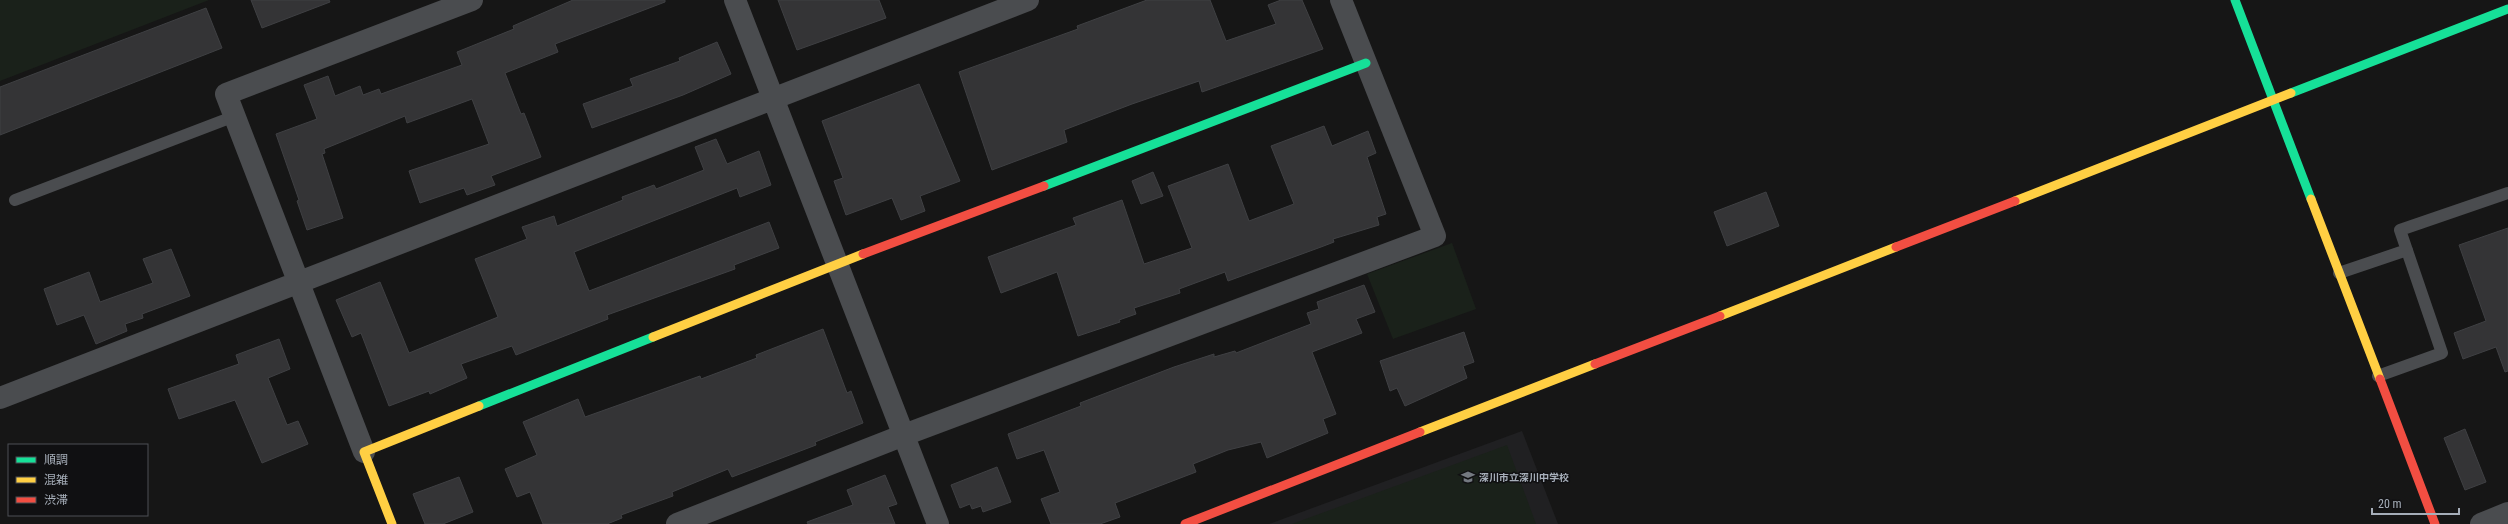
<svg xmlns="http://www.w3.org/2000/svg" width="2508" height="524" font-family="'Roboto Condensed','Noto Sans JP',sans-serif">
<style>
.built{fill:#202022}
.green{fill:#1a211a}
.building{fill:#343436;stroke:#3f4043}
.lines{fill:none;stroke-linecap:round;stroke-linejoin:round}
.lane{stroke:#4a4c4f;stroke-width:12}
.street{stroke:#4a4c4f;stroke-width:22}
.fast{stroke:#16e098;stroke-width:9}
.slow{stroke:#ffcf43;stroke-width:9}
.jam{stroke:#f24e42;stroke-width:9}
.labels{text-anchor:middle;dominant-baseline:central;stroke-width:3;stroke-linejoin:round;paint-order:stroke}
.poi-label{font-size:10px;font-weight:bold;fill:#a6aeb9;stroke:#101012;text-anchor:start}
</style>
<rect width="100%" height="100%" fill="#161616"/>
<path class="built" d="M1522 431 1558 524H1269Z"/>
<path class="green" d="M0 0H209L0 81Z
M1452 243 1476 309 1393 339 1367 274Z
M1507 445 1536 524H1292Z"/>
<path class="building" d="M251 0H329L330 2 262 28Z
M573 0H665V2L555 44 558 52 505 73 521 114 524 113 541 157 491 176 495 185 467 195 464 188 420 203 409 171 489 144 472 99 407 123 405 116 324 149 325 153 322 154 343 218 307 230 297 201 299 200 276 134 317 119 304 85 328 76 335 96 360 86 363 95 379 89 381 94 462 65 457 52 514 29 513 26Z
M778 0H879L886 18 797 50Z
M1147 0H1210L1226 41 1276 24 1268 5 1281 0H1302L1323 49 1202 92 1199 81 1132 104 1064 130 1067 142 992 170 959 72 1078 29 1077 26Z
M206 8 222 48 0 135V87Z
M717 42 731 74 683 95 592 128 583 104 633 86 630 79 680 61 679 58Z
M919 84 960 181 920 196 925 211 901 220 892 198 846 215 834 181 843 178 822 121Z
M1324 126 1332 146 1368 131 1376 153 1367 157 1386 214 1377 217 1379 225 1333 239 1334 242 1321 247 1228 281 1225 272 1179 289 1180 293 1134 308 1136 314 1119 320 1120 322 1078 336 1057 272 1001 293 988 257 1076 225 1073 218 1122 200 1144 264 1192 248 1168 186 1228 164 1249 221 1294 204 1271 146Z
M716 139 727 164 759 151 771 185 740 197 737 188 574 252 589 291 769 222 779 248 734 265 735 269 607 315 608 319 516 355 512 346 461 364 467 378 430 394 429 391 389 406 361 333 352 337 336 300 380 282 409 353 498 317 475 259 527 239 522 227 554 216 557 226 623 200 622 197 654 185 656 189 704 170 695 147Z
M1153 172 1163 196 1141 204 1132 181Z
M1766 192 1779 226 1727 246 1714 212Z
M2508 228V371L2505 372 2496 347 2463 359 2454 333 2486 321 2459 245Z
M171 249 190 296 142 314 143 318 125 324 127 331 96 344 84 315 57 325 44 289 89 272 100 302 153 283 143 259Z
M1364 285 1375 312 1356 319 1362 333 1312 352 1336 414 1323 419 1328 433 1267 458 1261 442 1228 450 1193 464 1196 472 1115 503 1120 517 1100 524H1051L1041 499 1060 492 1044 450 1017 459 1008 434 1081 406 1080 403 1174 367 1214 354V357L1235 351 1236 353 1311 324 1307 313 1319 309 1317 302Z
M823 329 847 393 851 391 863 423 815 442 816 445 732 477 728 469 672 492 673 496 621 515 622 518 607 524H543L530 492 517 497 505 469 537 455 523 422 578 399 585 417 700 376 701 379 757 358 756 355Z
M1464 332 1474 362 1463 366 1467 378 1405 406 1397 388 1390 391 1380 361Z
M279 339 290 369 268 378 287 425 298 421 308 444 262 463 235 400 179 419 168 389 239 364 236 355Z
M2465 429 2486 482 2465 490 2444 438Z
M997 467 1011 502 983 512 981 506 972 509 970 504 960 508 951 485Z
M885 475 897 504 888 507 895 524H808L807 522 853 505 847 490Z
M459 477 473 512 443 524H425L413 494Z"/>
<g class="lines">
<path class="lane" d="M15 200 235 116
M2339 273 2407 250
M2378 376 2442 353 2400 230 2508 193"/>
<path class="street" d="M735 0 938 524
M0 398 1028 0
M364 452 226 94 472 0
M677 524 904 435 1435 236 1341 0
M2481 524 2508 513"/>
<path class="fast" d="M2235 0 2311 199
M2291 93 2508 9
M1044 186 1366 63
M479 406 653 337"/>
<path class="slow" d="M2311 199 2380 379
M2015 201 2291 93
M1720 316 1896 247
M653 337 863 254
M1420 432 1595 364
M392 524 364 452 479 406"/>
<path class="jam" d="M1896 247 2015 201
M863 254 1044 186
M1595 364 1720 316
M2380 379 2435 524
M1185 524 1420 432"/>
</g>
<defs>
<g id="school-bare" transform="scale(1.08)"><path d="M0-5L7-2L0 1L-7-2ZM-4 1L0 2.5L4 1V4Q0 6-4 4Z" fill="#747980" stroke="#101012" stroke-width="2.5" paint-order="stroke"/></g>
</defs>
<g fill-rule="evenodd">
<use href="#school-bare" x="1468" y="477"/>
</g>
<g class="labels">
<g class="poi-label">
<text x="1479" y="477">深川市立深川中学校</text>
</g>
</g>
<rect x="8" y="444" width="140" height="72" fill="#101012" stroke="#4c4f55"/>
<rect x="16" y="457" width="20" height="6" fill="#16e098" stroke="#4c4f55"/>
<text x="44" y="464" font-size="12" fill="#a6aeb9">順調</text>
<rect x="16" y="477" width="20" height="6" fill="#ffcf43" stroke="#4c4f55"/>
<text x="44" y="484" font-size="12" fill="#a6aeb9">混雑</text>
<rect x="16" y="497" width="20" height="6" fill="#f24e42" stroke="#4c4f55"/>
<text x="44" y="504" font-size="12" fill="#a6aeb9">渋滞</text>
<path d="M2372 508v6h87v-6" fill="none" stroke="#a6aeb9" stroke-width="2"/>
<text x="2378" y="508" font-size="12" fill="#a6aeb9" stroke="#101012" stroke-width="3" paint-order="stroke">20 m</text>
</svg>
